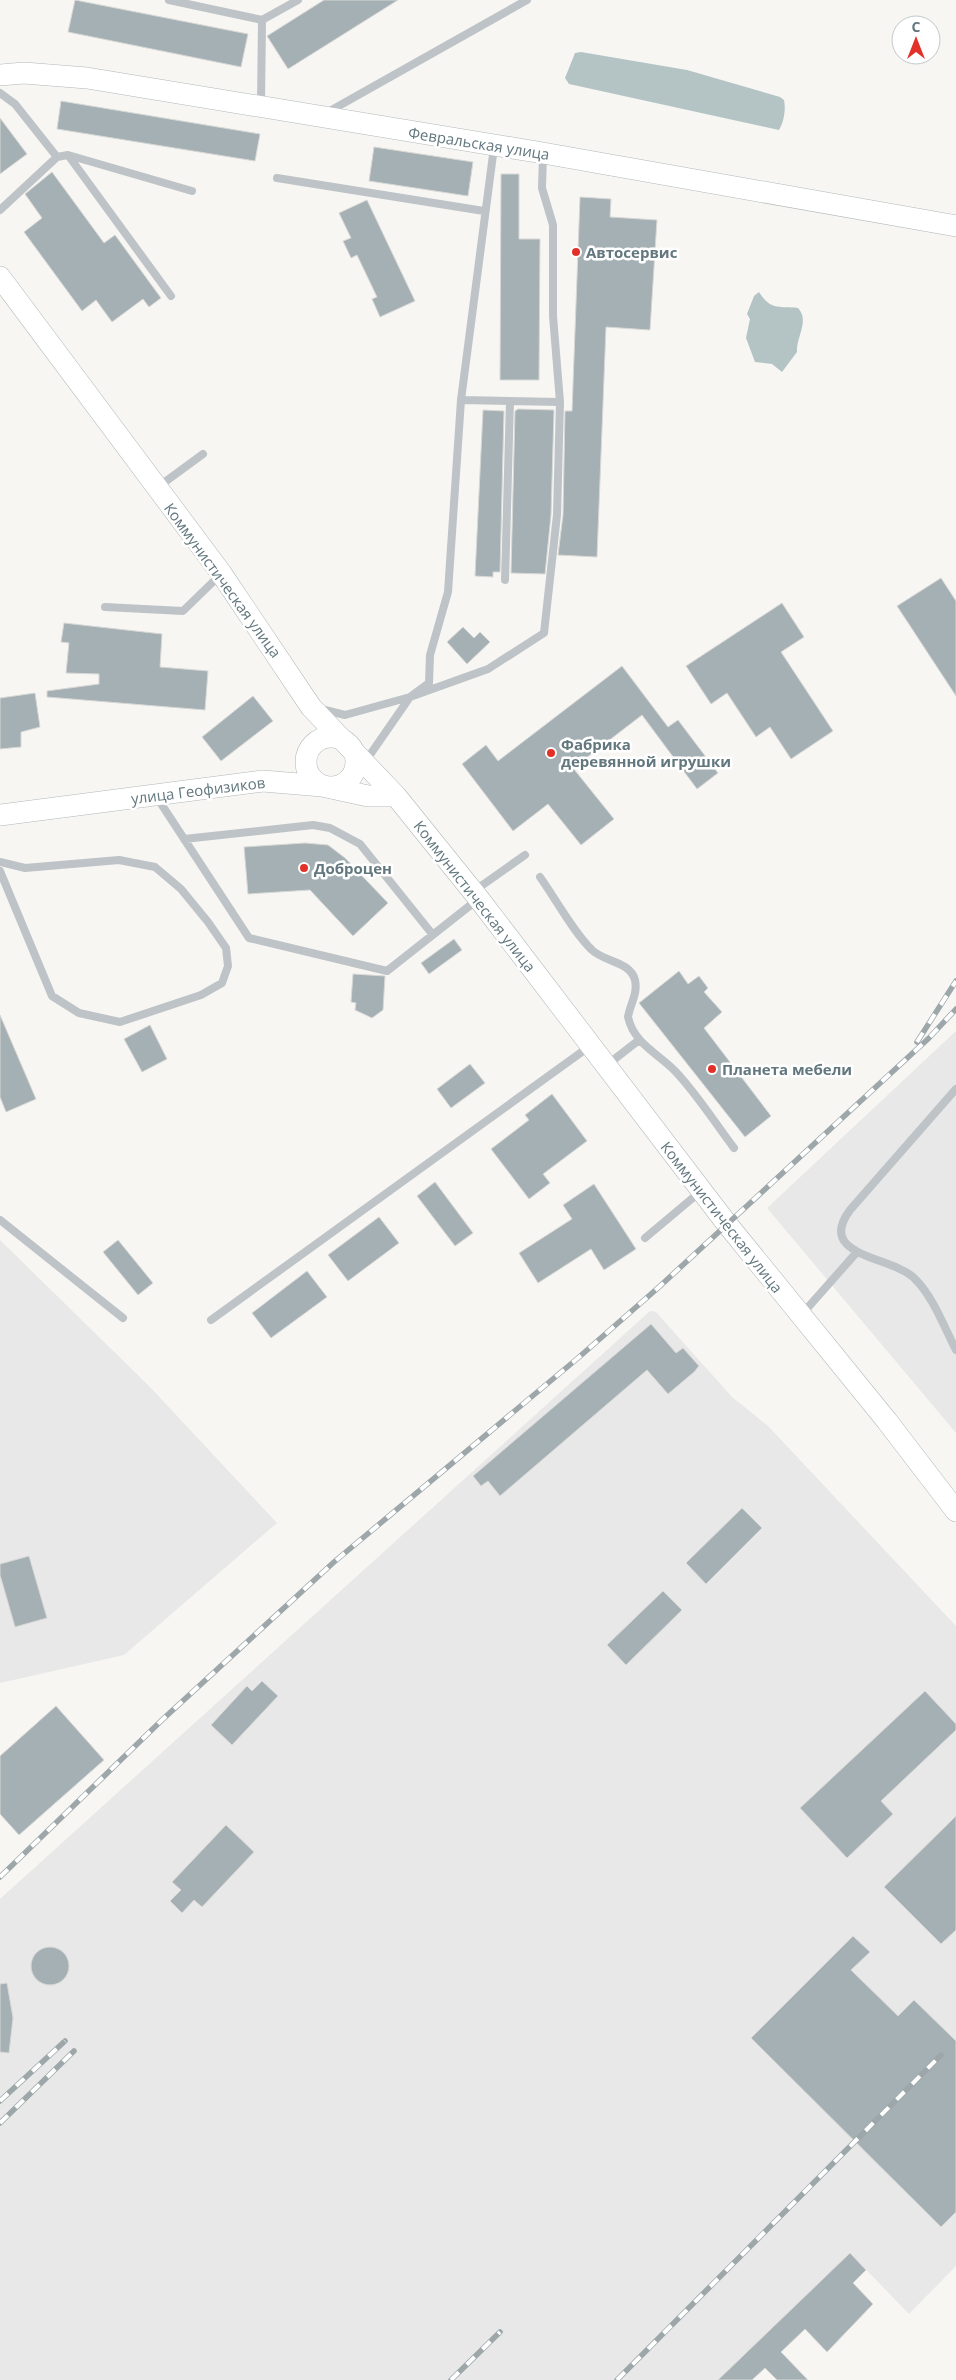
<svg xmlns="http://www.w3.org/2000/svg" width="956" height="2380" font-family="'Open Sans',sans-serif">
<style>
.built{fill:#e7e8e7}
.water{fill:#b4c4c5}
.building{fill:#a4b0b3;stroke:#d8d8d6}
.lines{fill:none;stroke-linecap:round;stroke-linejoin:round}
.secondary-casing{stroke:#b0b8ba;stroke-width:22}
.lane{stroke:#bdc3c6;stroke-width:8}
.secondary{stroke:#fff;stroke-width:21}
.rail-casing{stroke:#9da7aa;stroke-width:5.5}
.rail{stroke:#fff;stroke-width:4;stroke-dasharray:11;stroke-linecap:butt}
.poi-dot{fill:#e23128;stroke:#fff;stroke-width:2}
.labels{text-anchor:middle;dominant-baseline:central;stroke-width:5;stroke-linejoin:round;paint-order:stroke}
.street-label{font-size:15px;fill:#62777e;stroke:#fff}
.poi-label{font-size:15px;font-weight:bold;fill:#62777e;stroke:#fff;text-anchor:start}
</style>
<rect width="100%" height="100%" fill="#f7f6f3"/>
<path class="built" d="M956 1031V1433L767 1208Z
M0 1240 149 1386 277 1523 124 1655 0 1683Z
M650 1311 656 1312 732 1397 768 1426 956 1626V2266L909 2314 850 2253 718 2380H0V1899Z"/>
<path class="water" d="M581 52 687 70 780 97 784 100C786 109 784 122 779 130L569 84 565 78 575 53Z
M759 292C771 311 779 306 798 308 810 321 796 337 797 352L782 372 772 364 755 362 746 338 750 319 747 314 754 296Z"/>
<path class="building" d="M75 0 248 34 241 67 68 32Z
M324 0H398L288 69 267 36Z
M61 101 260 134 255 161 57 129Z
M0 118 27 154 0 174Z
M374 147 473 162 468 196 369 181Z
M52 172 104 243 115 235 161 298 149 307 143 299 112 322 96 300 82 311 24 232 42 218 25 194Z
M501 174H519V239H540L539 380H500Z
M580 197 611 199 610 217 657 220 650 330 606 327 597 557 558 555 563 515 565 411H572Z
M367 200 415 301 380 317 372 299 377 297 357 255 351 258 343 241 351 238 339 213Z
M518 409 554 410 551 515 545 574 511 573 515 411Z
M483 410 504 411 500 572H493V577L475 576Z
M941 578 956 601V696L897 606Z
M782 603 804 637 781 652 833 731 791 759 770 727 756 737 727 693 711 704 686 666Z
M64 623 162 634 160 667 208 671 205 710 47 697V691L99 684V674L66 673 69 643 61 642Z
M463 627 474 638 480 632 490 642 467 664 447 642Z
M622 666 668 727 678 720 718 773 697 789 642 715 573 768 614 819 581 845 548 804 513 831 462 764 486 745 498 761Z
M35 693 40 727 21 732V747L0 749V698Z
M253 696 273 721 221 761 202 737Z
M305 843 328 845 345 858 388 903 353 936 310 890 248 894 244 847Z
M454 939 462 950 429 974 421 963Z
M679 971 688 984 699 976 708 988 704 992 722 1012 704 1028 771 1116 745 1137 639 1003Z
M353 974 385 976 383 1010 372 1018 355 1010 356 1003 351 1002Z
M0 1015 36 1099 6 1112 0 1097Z
M150 1025 167 1059 142 1072 124 1039Z
M470 1064 485 1083 451 1108 437 1089Z
M552 1094 587 1141 543 1174 550 1183 529 1199 491 1149 529 1120 525 1115Z
M435 1182 473 1233 455 1246 417 1196Z
M594 1184 636 1249 604 1270 591 1249 538 1283 519 1253 572 1219 563 1205Z
M379 1217 399 1243 348 1281 328 1255Z
M118 1240 153 1283 138 1295 103 1252Z
M307 1271 327 1297 271 1338 252 1313Z
M651 1324 676 1353 683 1348 699 1366 694 1372 668 1394 647 1370 500 1496 488 1481 481 1486 473 1476Z
M742 1508 762 1528 706 1584 686 1563Z
M29 1556 47 1618 15 1627 0 1575V1564Z
M663 1591 682 1610 626 1665 607 1645Z
M262 1681 278 1696 232 1745 211 1725 247 1686 252 1691Z
M925 1691 956 1724V1730L881 1801 893 1814 847 1858 800 1808Z
M56 1706 104 1760 19 1835 0 1814V1756Z
M956 1816V1930L941 1944 884 1887Z
M226 1825 254 1852 202 1907 194 1900 182 1913 170 1901 181 1890 172 1882Z
M853 1936 870 1952 851 1970 898 2016 914 2000 956 2041V2212L941 2227 751 2038Z
M31 1966a19 19 0 1 1 38 0a19 19 0 1 1-38 0Z
M7 1983 13 2018 9 2053 0 2052V1984Z
M850 2253 866 2270 853 2283 873 2304 827 2352 805 2329 781 2352 808 2380H777L765 2368 752 2380H718Z"/>
<g class="lines">
<g class="secondary-casing">
<path id="secondary" d="M0 75 24 73 87 78 543 153 956 226
M0 277 221 573 311 707 396 796 479 899 727 1224 887 1421 956 1511
M306 762a25 25 0 1 1 50 0a25 25 0 1 1-50 0Z
M0 815 263 781 322 786 368 796H396"/>
</g>
<path class="lane" d="M169 0 262 20
M0 93 15 104 57 157 0 210
M261 105 262 20 298 0
M328 112 527 0
M68 155 192 191
M57 157 68 155 171 296
M277 178 484 211
M461 400 560 402
M158 487 203 454
M505 580 510 401
M105 607 183 611 221 574
M321 709 345 715 410 697 488 669 544 633 557 515 560 402 553 316V225L542 188 543 155
M365 762 410 697 429 683 430 655 448 592 461 400 494 147
M156 796 249 938 387 971 477 900
M184 839 313 825 330 828 360 844 433 935
M0 862 25 868 119 860 155 867 181 889 208 922 226 948 228 966 222 983 201 995 120 1022 79 1013 52 996 0 871
M540 877C555 898 574 933 592 950 604 962 630 961 635 980 638 994 630 1004 628 1017 634 1044 658 1053 675 1071 697 1094 715 1123 734 1148
M474 891 525 855
M607 1065 639 1040
M956 1089 850 1210C815 1257 892 1256 914 1278 933 1296 944 1327 956 1350
M0 1220 123 1318
M645 1238 701 1191
M803 1313 857 1252
M211 1320 590 1046"/>
<use href="#secondary" class="secondary"/>
<g class="rail-casing">
<path id="rail" d="M917 1042 956 981
M0 1877 162 1720 334 1562 578 1358 659 1287 929 1038 956 1009
M0 2101 65 2041
M0 2123 74 2051
M451 2380 500 2332
M617 2380 941 2055"/>
</g>
<use href="#rail" class="rail"/>
</g>
<g class="poi-dot">
<circle cx="576" cy="252" r="5"/>
<circle cx="551" cy="753" r="5"/>
<circle cx="304" cy="868" r="5"/>
<circle cx="712" cy="1069" r="5"/>
</g>
<g class="labels">
<g class="street-label">
<text transform="translate(479 143) rotate(9)">Февральская улица</text>
<text transform="translate(223 580) rotate(54)">Коммунистическая улица</text>
<text transform="translate(198 790) rotate(-7)">улица Геофизиков</text>
<text transform="translate(475 896) rotate(52)">Коммунистическая улица</text>
<text transform="translate(722 1217) rotate(52)">Коммунистическая улица</text>
</g>
<g class="poi-label">
<text x="586" y="252">Автосервис</text>
<text x="561" y="744">Фабрика<tspan x="561" dy="17">деревянной игрушки</tspan></text>
<text x="314" y="868">Доброцен</text>
<text x="722" y="1069">Планета мебели</text>
</g>
</g>
<g transform="translate(916 40)"><circle r="24" fill="#ffffff" stroke="#c0c9cb"/>
<path d="M0-4L9 19L0 12L-9 19Z" fill="#e23128"/>
<text y="-8" font-size="14" font-weight="bold" text-anchor="middle" fill="#62777e">С</text>
</g>
</svg>
